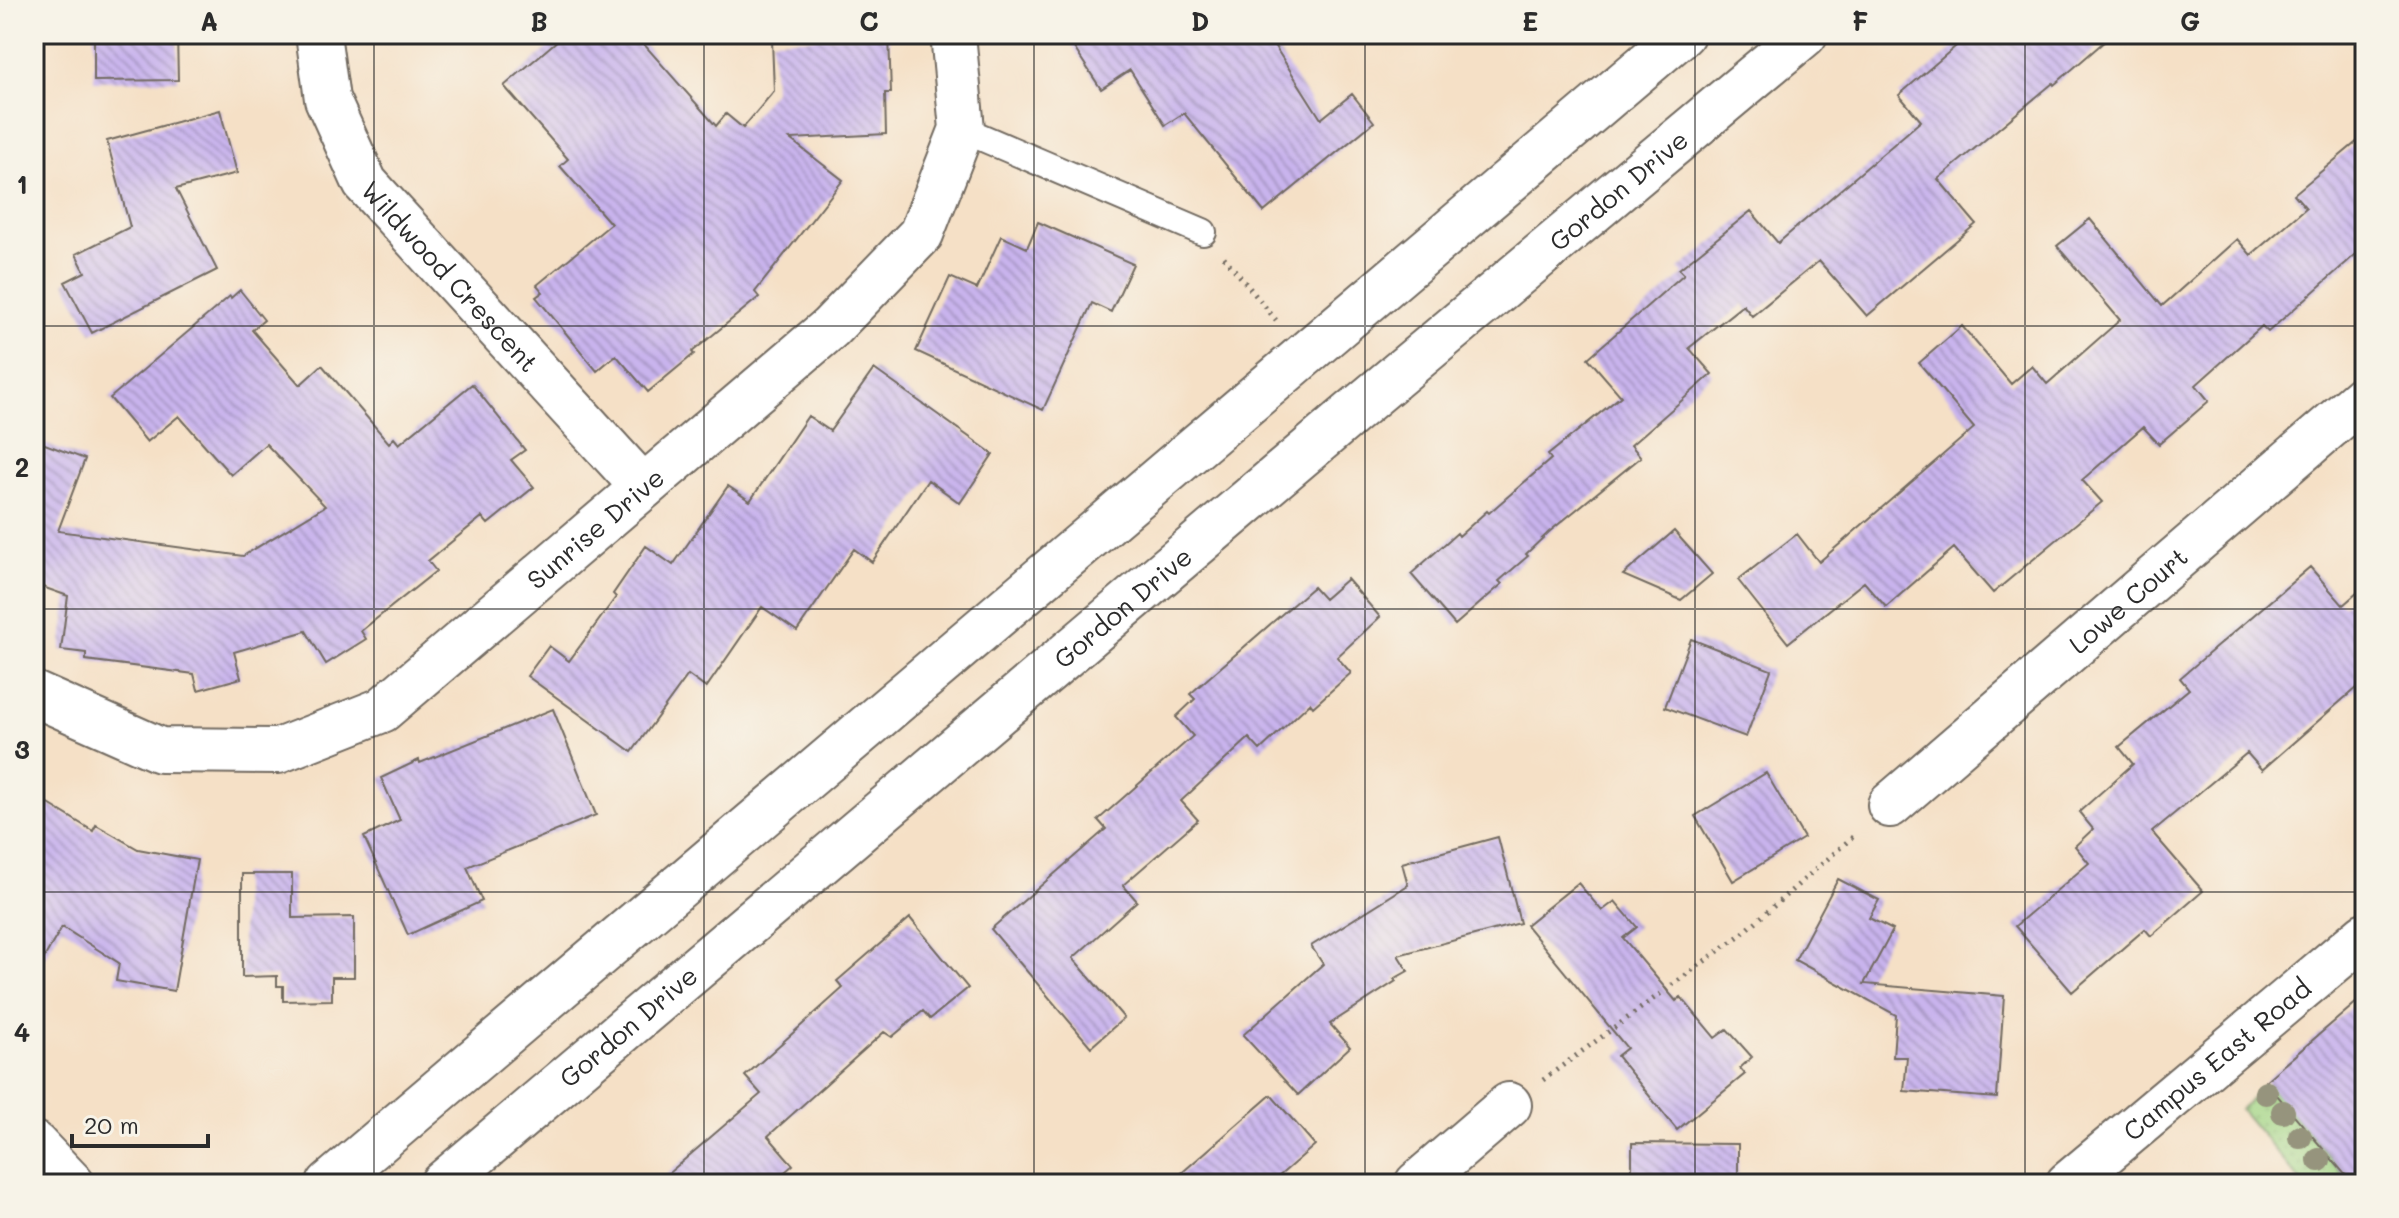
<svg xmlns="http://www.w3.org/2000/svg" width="2399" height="1218" font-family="Mali,sans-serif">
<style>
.grass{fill:url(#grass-dots);stroke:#678058;stroke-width:2}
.building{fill:url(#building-back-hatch)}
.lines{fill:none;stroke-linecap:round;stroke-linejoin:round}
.lane-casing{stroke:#726a61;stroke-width:30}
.street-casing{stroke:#726a61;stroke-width:48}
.secondary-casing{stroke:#726a61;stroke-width:48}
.path{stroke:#726a61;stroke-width:5;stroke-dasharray:2 6;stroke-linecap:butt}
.lane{stroke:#fff;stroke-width:26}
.street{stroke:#fff;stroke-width:44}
.secondary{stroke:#fff;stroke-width:44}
.tree{fill:#96947d}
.grid{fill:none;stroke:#2b2b2b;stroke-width:2;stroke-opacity:0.55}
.labels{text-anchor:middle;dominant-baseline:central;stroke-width:7;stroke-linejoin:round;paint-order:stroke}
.street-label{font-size:26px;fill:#2b2b2b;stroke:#f7f3e8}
.neatline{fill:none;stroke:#2b2b2b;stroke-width:3}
.grid-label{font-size:26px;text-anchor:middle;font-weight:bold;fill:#2b2b2b}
</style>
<defs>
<pattern id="grass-dots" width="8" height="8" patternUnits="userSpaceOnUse" patternTransform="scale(2)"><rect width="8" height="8" fill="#a3d585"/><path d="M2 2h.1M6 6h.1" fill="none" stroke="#8cb773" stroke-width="1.8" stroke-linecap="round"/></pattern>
<pattern id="building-back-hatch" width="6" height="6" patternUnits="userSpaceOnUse" patternTransform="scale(2)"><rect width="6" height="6" fill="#c9b4ed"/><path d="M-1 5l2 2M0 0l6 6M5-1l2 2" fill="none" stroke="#a393c0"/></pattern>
</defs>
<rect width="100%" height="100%" fill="#f7f3e8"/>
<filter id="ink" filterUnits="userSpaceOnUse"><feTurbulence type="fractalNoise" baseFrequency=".0125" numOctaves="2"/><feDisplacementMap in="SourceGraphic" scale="16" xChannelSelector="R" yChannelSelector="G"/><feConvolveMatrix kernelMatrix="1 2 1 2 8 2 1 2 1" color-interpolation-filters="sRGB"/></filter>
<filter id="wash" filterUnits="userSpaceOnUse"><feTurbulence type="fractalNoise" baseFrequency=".006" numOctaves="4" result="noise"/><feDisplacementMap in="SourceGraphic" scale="32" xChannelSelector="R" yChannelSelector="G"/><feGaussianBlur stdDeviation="1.8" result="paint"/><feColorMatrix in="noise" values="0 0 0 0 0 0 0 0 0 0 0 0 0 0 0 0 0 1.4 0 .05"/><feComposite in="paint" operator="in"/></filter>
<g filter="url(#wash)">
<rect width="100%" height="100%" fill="#f5e0c6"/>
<path class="grass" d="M2268 1084 2352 1184H2303L2240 1109Z"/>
<g id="blocks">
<path class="building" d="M94 34H177L178 80 94 81Z
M565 34H635L716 126 726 114 743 128 774 91 772 40 889 35 891 93H885L886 134 790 139 843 180 755 292 759 297 692 352 694 354 648 392 616 355 597 371 536 297 543 292 537 285 611 224 560 166 568 159 504 86Z
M1065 34H1267L1321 119 1352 94 1374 122 1264 212 1184 113 1165 125 1130 70 1101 89Z
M1970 34H2113L2054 85 2053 83 1938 179 1976 224 1867 316 1819 261 1752 316 1743 305 1689 348 1712 374 1631 445 1641 457 1549 532 1526 554 1528 556 1499 581 1502 584 1455 625 1411 574 1457 533 1459 536 1487 511 1489 513 1551 459 1548 455 1621 396 1588 358 1684 274 1679 269 1751 211 1778 243 1921 121 1899 95Z
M220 110 237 173 176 189 217 270 92 333 65 282 85 272 76 254 130 227 107 141Z
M2365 135V246L2268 332 2262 326 2196 385 2209 401 2159 444 2143 427 2082 480 2102 502 1993 593 1954 548 1886 607 1864 582 1788 643 1738 580 1797 534 1819 562 1974 428 1919 363 1962 326 2011 384 2032 366 2047 384 2120 320 2057 246 2090 219 2162 306 2237 239 2251 255 2306 208 2294 194Z
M1038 222 1133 264 1111 312 1092 303 1043 410 916 351 950 277 977 289 1001 236 1027 248Z
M240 290 264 320 252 330 300 385 322 365 389 443 394 438 399 444 472 384 525 450 511 460 534 487 488 524 482 517 428 561 436 571 361 631 366 639 326 664 306 631 234 652 241 678 198 690 194 674 86 660V653L61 650 68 596 34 584V440L85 459 58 531 243 556 325 506 266 444 231 475 179 416 147 442 110 398 230 296 231 298Z
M874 369 993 454 960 503 928 480 872 562 854 549 797 631 762 607 706 688 688 675 632 752 527 676 549 646 569 661 616 597 613 594 646 546 673 565 728 486 750 501 808 416 830 431Z
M1674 531 1712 574 1681 600 1623 575Z
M2310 567 2343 605 2365 586V680L2262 770 2247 753 2152 832 2203 891 2151 936 2145 929 2072 992 2015 926 2089 863 2075 846 2093 829 2079 812 2133 764 2119 747 2189 689 2180 678Z
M1347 579 1380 617 1337 657 1351 673 1313 707 1310 703 1260 750 1249 738 1181 801 1198 820 1123 885 1137 901 1073 958 1124 1018 1091 1047 991 929 1106 829 1098 820 1193 736 1176 717 1195 699 1190 694 1313 587 1324 599Z
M1691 639 1771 670 1746 737 1665 707Z
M553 709 596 815 467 867 482 901 408 935 364 837 400 820 381 778 419 760 420 763Z
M1766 773 1804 838 1733 881 1695 816Z
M34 795 93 831 96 825 138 849 197 860 174 991 116 981 119 963 62 927 34 975Z
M1498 837 1520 923 1398 955 1408 971 1394 979 1396 981 1330 1024 1350 1047 1298 1095 1243 1035 1323 964 1311 946 1408 885 1402 863Z
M242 874H292V918L354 917V977H332V1000L283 1001V986H277V976L242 977Z
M1838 879 1879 900 1869 918 1893 930 1864 984 2004 996 1997 1098 1904 1091 1907 1057H1893L1896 1015 1795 960Z
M1578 883 1602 911 1615 901 1637 927 1623 938 1676 1001 1681 997 1715 1038 1727 1029 1752 1057 1740 1068 1745 1074 1677 1130 1617 1056 1627 1048 1526 925Z
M910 918 968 988 930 1019 923 1011 892 1037 884 1032 768 1136 793 1165 771 1184H656L761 1094 745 1076 843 988 837 981Z
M2365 995V1184H2353L2265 1081Z
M1271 1095 1315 1145 1270 1184H1169Z
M1632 1143 1738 1144V1184H1632Z"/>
</g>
</g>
<g filter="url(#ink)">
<use href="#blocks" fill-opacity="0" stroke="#726a61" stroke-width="2"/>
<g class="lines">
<g class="lane-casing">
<path id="lane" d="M962 129 1203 232"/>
</g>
<g class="street-casing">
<g id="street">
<path id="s1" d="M318 34 327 99 365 183 643 487"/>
<path id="s2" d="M34 694 160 750 278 751 382 710 830 328 921 234 962 129 953 34"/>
<path id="s3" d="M1890 805 2365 396"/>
<path d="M34 1144 72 1184"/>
<path d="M1417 1184 1509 1105"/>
<path id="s4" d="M2068 1184 2365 935"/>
</g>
</g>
<g class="secondary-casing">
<g id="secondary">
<path d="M329 1184 1682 34"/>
<path id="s5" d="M442 1184 1353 412 1805 34"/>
</g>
</g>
<path class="path" d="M1224 257 1276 320
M1543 1080 1743 933 1856 834"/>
<use href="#lane" class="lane"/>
<use href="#street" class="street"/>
<use href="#secondary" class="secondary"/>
</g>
<g class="tree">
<circle cx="2266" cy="1093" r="12"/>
<circle cx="2283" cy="1112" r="12"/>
<circle cx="2300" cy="1137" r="12"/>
<circle cx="2319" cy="1160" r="12"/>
</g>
</g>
<path class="grid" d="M374 34V1184M704 34V1184M1034 34V1184M1365 34V1184M1695 34V1184M2025 34V1184M34 326H2365M34 609H2365M34 892H2365"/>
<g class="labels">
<g class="street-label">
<text stroke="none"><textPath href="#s5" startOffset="1540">Gordon Drive</textPath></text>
<text stroke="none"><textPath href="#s1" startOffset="284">Wildwood Crescent</textPath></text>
<text stroke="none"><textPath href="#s2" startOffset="648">Sunrise Drive</textPath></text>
<text stroke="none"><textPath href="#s3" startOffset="314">Lowe Court</textPath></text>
<text stroke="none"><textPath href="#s5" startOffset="892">Gordon Drive</textPath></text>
<text stroke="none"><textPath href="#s5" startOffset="244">Gordon Drive</textPath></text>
<text stroke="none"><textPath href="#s4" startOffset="194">Campus East Road</textPath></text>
</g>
</g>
<rect width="2399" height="1218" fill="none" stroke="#f7f3e8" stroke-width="88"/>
<path d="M72 1134v12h136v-12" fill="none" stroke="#2b2b2b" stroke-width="4"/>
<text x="84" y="1134" font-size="24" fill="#2b2b2b" stroke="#f7f3e8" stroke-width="6" paint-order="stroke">20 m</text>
<rect x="44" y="44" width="2311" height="1130" class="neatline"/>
<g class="grid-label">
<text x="209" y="31">A</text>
<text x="539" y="31">B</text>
<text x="869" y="31">C</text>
<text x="1200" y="31">D</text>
<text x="1530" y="31">E</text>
<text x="1860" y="31">F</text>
<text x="2190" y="31">G</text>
<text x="22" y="194">1</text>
<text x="22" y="477">2</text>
<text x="22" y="759">3</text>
<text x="22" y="1042">4</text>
</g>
</svg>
